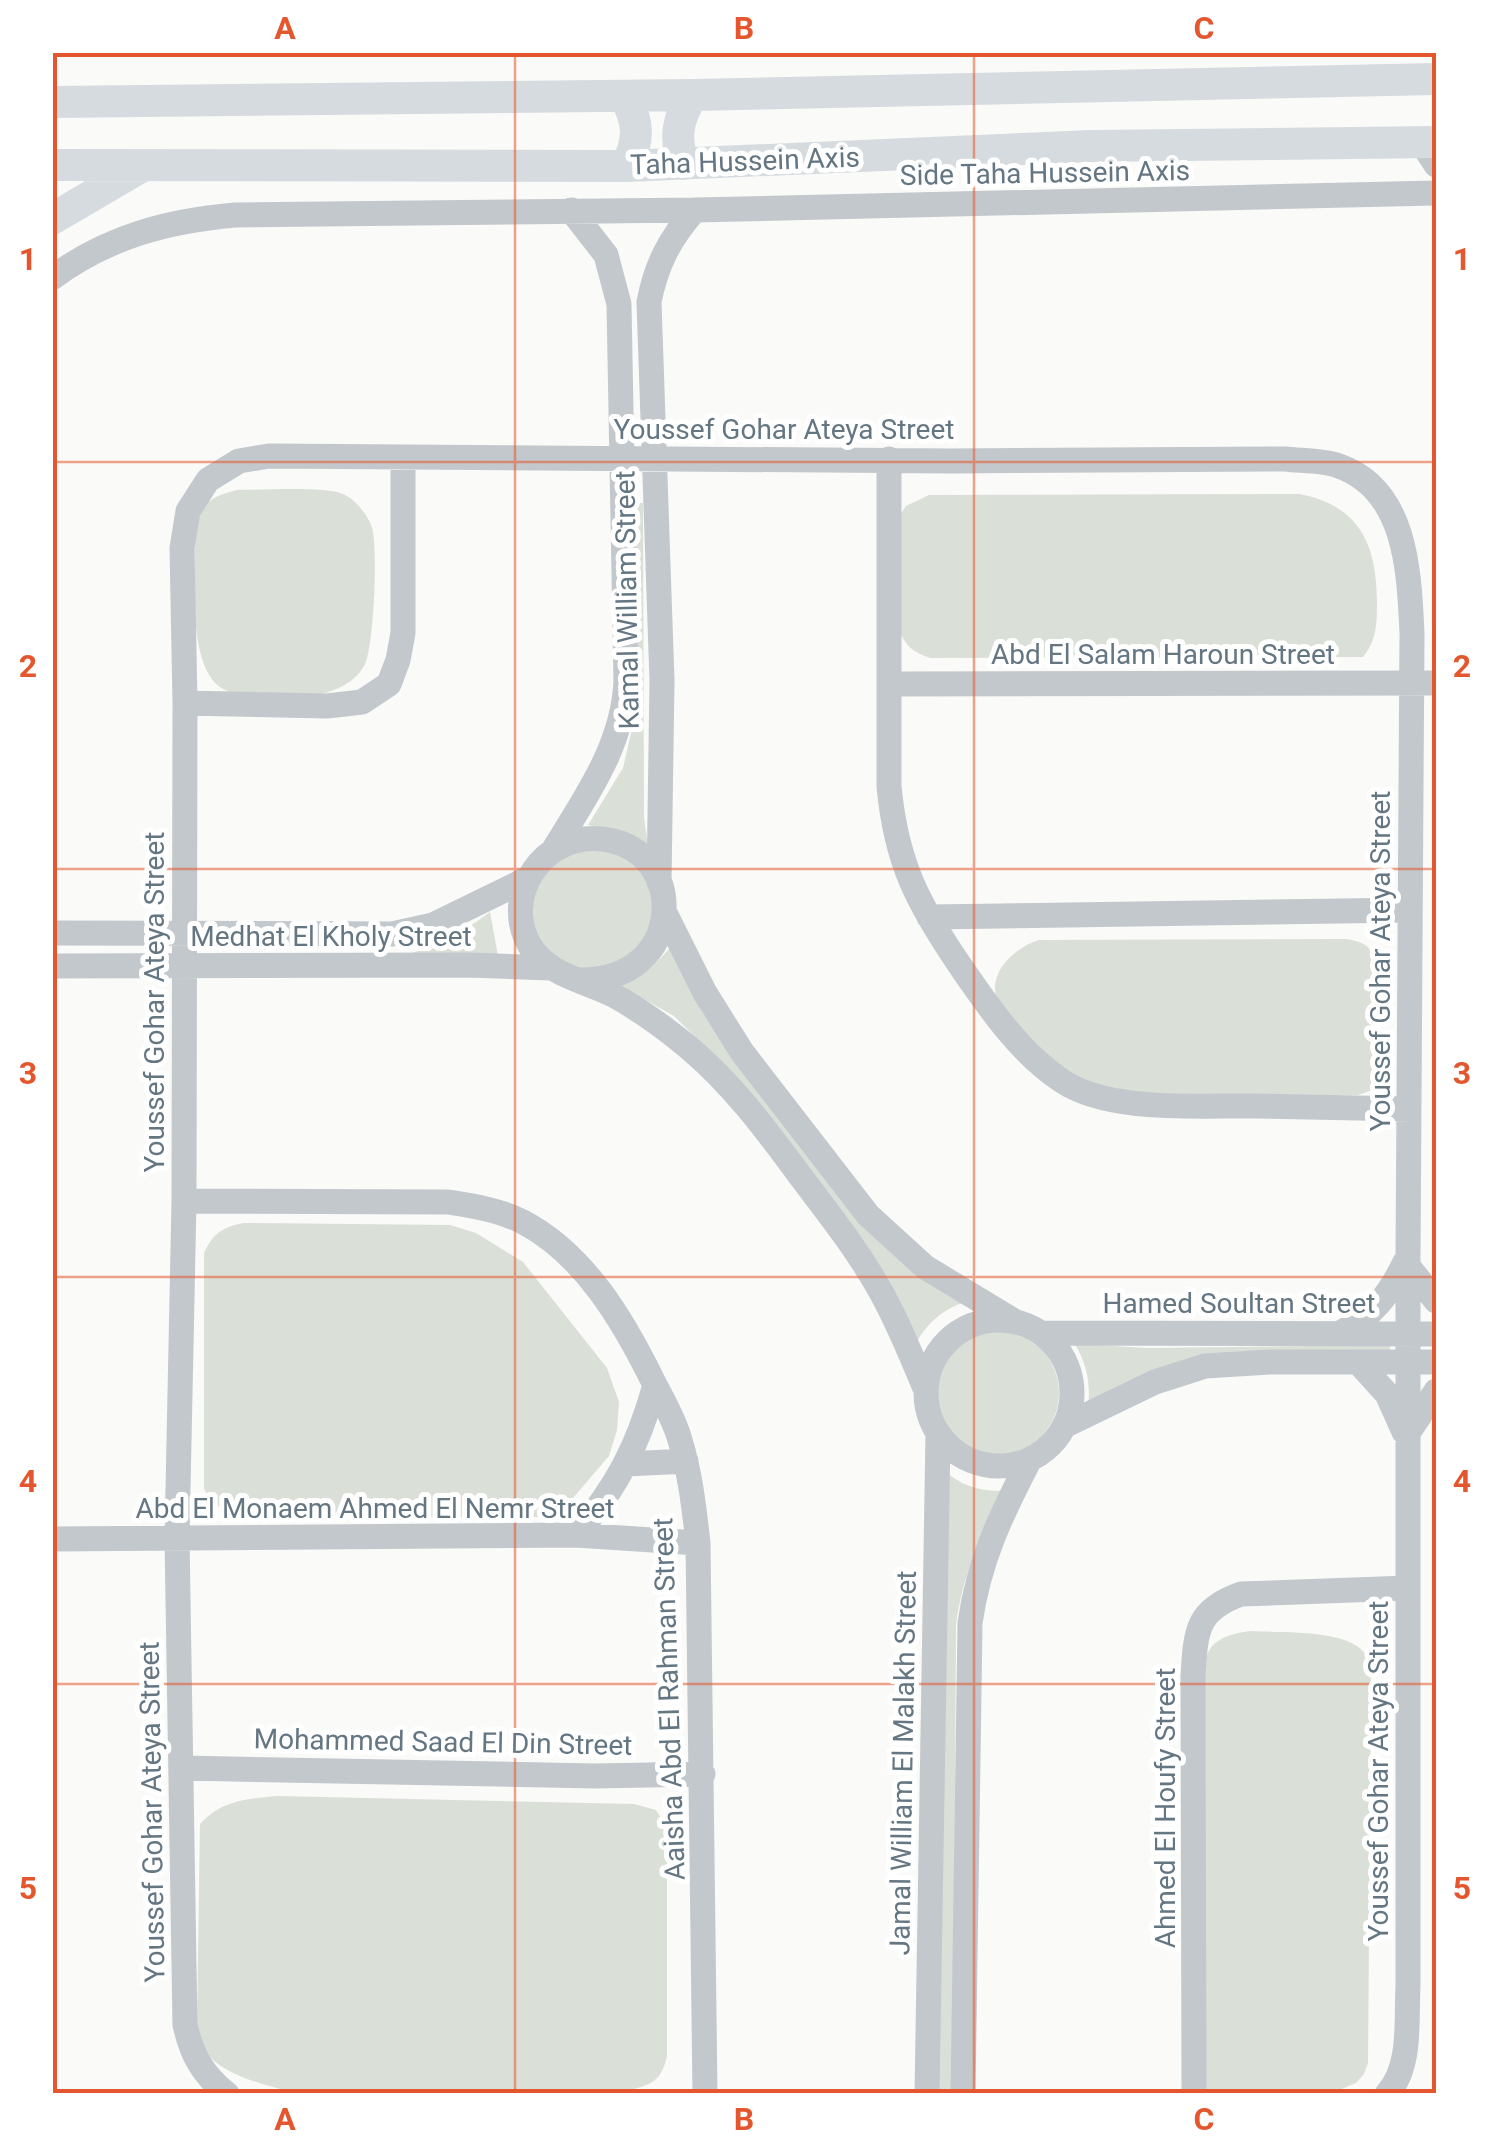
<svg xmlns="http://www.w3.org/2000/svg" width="1489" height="2146" font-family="Roboto,sans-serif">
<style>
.green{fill:#dadfd7}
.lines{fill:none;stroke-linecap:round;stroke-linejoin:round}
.minor{stroke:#c3c8cc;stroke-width:25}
.major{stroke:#d6dbdf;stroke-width:32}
.grid{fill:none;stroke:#e4572e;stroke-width:2.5;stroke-opacity:0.55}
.labels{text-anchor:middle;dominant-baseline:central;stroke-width:10;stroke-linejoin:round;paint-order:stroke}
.street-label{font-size:28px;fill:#657683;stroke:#fff}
.neatline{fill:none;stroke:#e4572e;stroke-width:4}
.grid-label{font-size:32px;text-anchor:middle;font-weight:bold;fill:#e4572e}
</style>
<rect width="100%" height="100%" fill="#fafaf8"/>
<path class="green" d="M237 490C260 490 325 486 343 494 354 498 369 516 372 528 378 549 374 645 365 664 354 687 323 696 300 697 279 699 244 700 225 690 184 671 196 564 195 525 202 501 214 496 237 490Z
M1299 494C1362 506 1377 547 1377 605 1377 625 1376 641 1363 657L930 658C913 652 905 646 899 629L900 515 906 506 929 495Z
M632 503H643L644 818 648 846 613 830 588 825 623 768 636 712Z
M532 909a61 61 0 1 1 122 0a61 61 0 1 1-122 0Z
M490 912 500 967 408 954C440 946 464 931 490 912Z
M1346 939C1362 942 1371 944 1374 961L1373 1080 1370 1091 1358 1095 1119 1094C1077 1085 1050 1059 1022 1029 1015 1022 1005 1014 1000 1006 983 976 1013 948 1039 940Z
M671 947 702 1012 725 1047 847 1203 969 1301C945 1307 928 1322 916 1343L714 1056 674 1016 619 985 652 967Z
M244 1223 450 1225 476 1233 523 1262 607 1368 619 1402 617 1430 609 1456 561 1512 542 1517H247C226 1512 215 1508 204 1489V1253C213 1233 223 1227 244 1223Z
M937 1393a61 61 0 1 1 122 0a61 61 0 1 1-122 0Z
M1075 1344 1148 1348 1390 1345V1358L1243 1357 1088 1408C1091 1384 1087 1365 1075 1344Z
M939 1466C961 1487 982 1493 1012 1490 980 1538 964 1568 956 1625L953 2093 936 2094Z
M1251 1631C1279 1633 1354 1628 1367 1657 1371 1663 1370 1674 1371 1681L1368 2063 1364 2074 1356 2083 1332 2093 1212 2094 1206 2089 1205 1664C1208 1639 1229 1634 1251 1631Z
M277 1796 634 1804 656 1810 667 1827V2056C661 2082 652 2084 627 2091L280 2089C257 2083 219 2072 205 2051 201 2044 199 2033 197 2026L200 1824C222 1800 246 1799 277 1796Z"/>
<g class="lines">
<path class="minor" d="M1421 142 1436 165
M52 278C107 237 167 221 235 215L695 210 1436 193
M889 459V786C896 863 918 904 961 967 990 1009 1019 1052 1062 1081 1110 1113 1199 1105 1256 1106 1307 1107 1358 1108 1409 1109
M890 684 1436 683
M185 703 327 706 362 702 389 684 398 660 403 633V457
M554 849C587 795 623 745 626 681L619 304 606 255 571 210
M659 882 662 681 649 302C656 265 670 238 695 210
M664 911 705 993 742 1052 868 1215 925 1267 1014 1321
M929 917 1410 910
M52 933 392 934 433 925 527 879
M52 966 469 965 550 968
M580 980C686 982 690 849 602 839 545 832 500 895 530 946 549 976 584 980 613 995 639 1009 665 1028 688 1047 731 1083 765 1128 798 1173 825 1209 854 1245 877 1285 896 1317 910 1353 925 1388
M184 1201 448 1202C473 1206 500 1210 523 1222 584 1254 623 1320 653 1381 662 1399 673 1417 679 1437 690 1471 694 1507 698 1543L705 2094
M1408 1266 1436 1301
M926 1393a73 73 0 1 1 146 0a73 73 0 1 1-146 0Z
M1042 1333 1436 1334
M1340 1333C1373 1316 1389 1295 1405 1262
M1358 1362 1387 1394 1404 1432
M1064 1426 1155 1382 1205 1366 1270 1362H1436
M1408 1433 1436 1391
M627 1464 686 1461
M576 1535C617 1487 638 1446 655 1385
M52 1539 576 1535 698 1543
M181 1768 595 1776 703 1774
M227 2094C202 2074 192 2055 185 2025L177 1538 184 1201 185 703 182 548 188 511 208 480 239 461 269 456 951 461 1285 459C1302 461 1323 460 1339 466 1407 490 1409 572 1412 633L1408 1257V1986C1406 2020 1412 2067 1387 2094
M927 2094 938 1434
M963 2094 970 1623C979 1560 1001 1515 1030 1459
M1194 2094 1193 1675C1196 1631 1196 1610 1241 1594L1408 1588"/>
<path class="major" d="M624 96C639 120 640 141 626 166
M52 102 693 95 1436 79
M684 164C674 139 677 118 693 95
M52 165 626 166 1092 146 1436 142
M52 219 139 168"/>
</g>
<path class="grid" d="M515 52V2094M974 52V2094M52 462H1436M52 869H1436M52 1277H1436M52 1684H1436"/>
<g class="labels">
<g class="street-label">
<text transform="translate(745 161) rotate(-2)">Taha Hussein Axis</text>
<text transform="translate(1045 173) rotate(-1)">Side Taha Hussein Axis</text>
<text x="784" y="429">Youssef Gohar Ateya Street</text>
<text transform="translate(627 600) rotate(-91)">Kamal William Street</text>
<text x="1163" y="654">Abd El Salam Haroun Street</text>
<text x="331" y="936">Medhat El Kholy Street</text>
<text transform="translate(1380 961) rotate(-90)">Youssef Gohar Ateya Street</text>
<text transform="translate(154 1002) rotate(-90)">Youssef Gohar Ateya Street</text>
<text x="1239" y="1303">Hamed Soultan Street</text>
<text x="375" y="1508">Abd El Monaem Ahmed El Nemr Street</text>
<text transform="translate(669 1699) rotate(-92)">Aaisha Abd El Rahman Street</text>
<text transform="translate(443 1742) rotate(1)">Mohammed Saad El Din Street</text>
<text transform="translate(903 1763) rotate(-89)">Jamal William El Malakh Street</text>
<text transform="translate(1378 1771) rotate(-90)">Youssef Gohar Ateya Street</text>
<text transform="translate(1165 1808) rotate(-90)">Ahmed El Houfy Street</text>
<text transform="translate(152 1812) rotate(-91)">Youssef Gohar Ateya Street</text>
</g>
</g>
<rect width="1489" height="2146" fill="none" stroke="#ffffff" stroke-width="110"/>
<rect x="55" y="55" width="1379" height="2036" class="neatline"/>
<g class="grid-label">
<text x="285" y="39">A</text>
<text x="744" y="39">B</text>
<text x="1204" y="39">C</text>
<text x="28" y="270">1</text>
<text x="1462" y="270">1</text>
<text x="28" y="677">2</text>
<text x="1462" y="677">2</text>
<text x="28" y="1084">3</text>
<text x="1462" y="1084">3</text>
<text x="28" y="1492">4</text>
<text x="1462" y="1492">4</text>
<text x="28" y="1899">5</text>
<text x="1462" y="1899">5</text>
<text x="285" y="2130">A</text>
<text x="744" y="2130">B</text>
<text x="1204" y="2130">C</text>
</g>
</svg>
